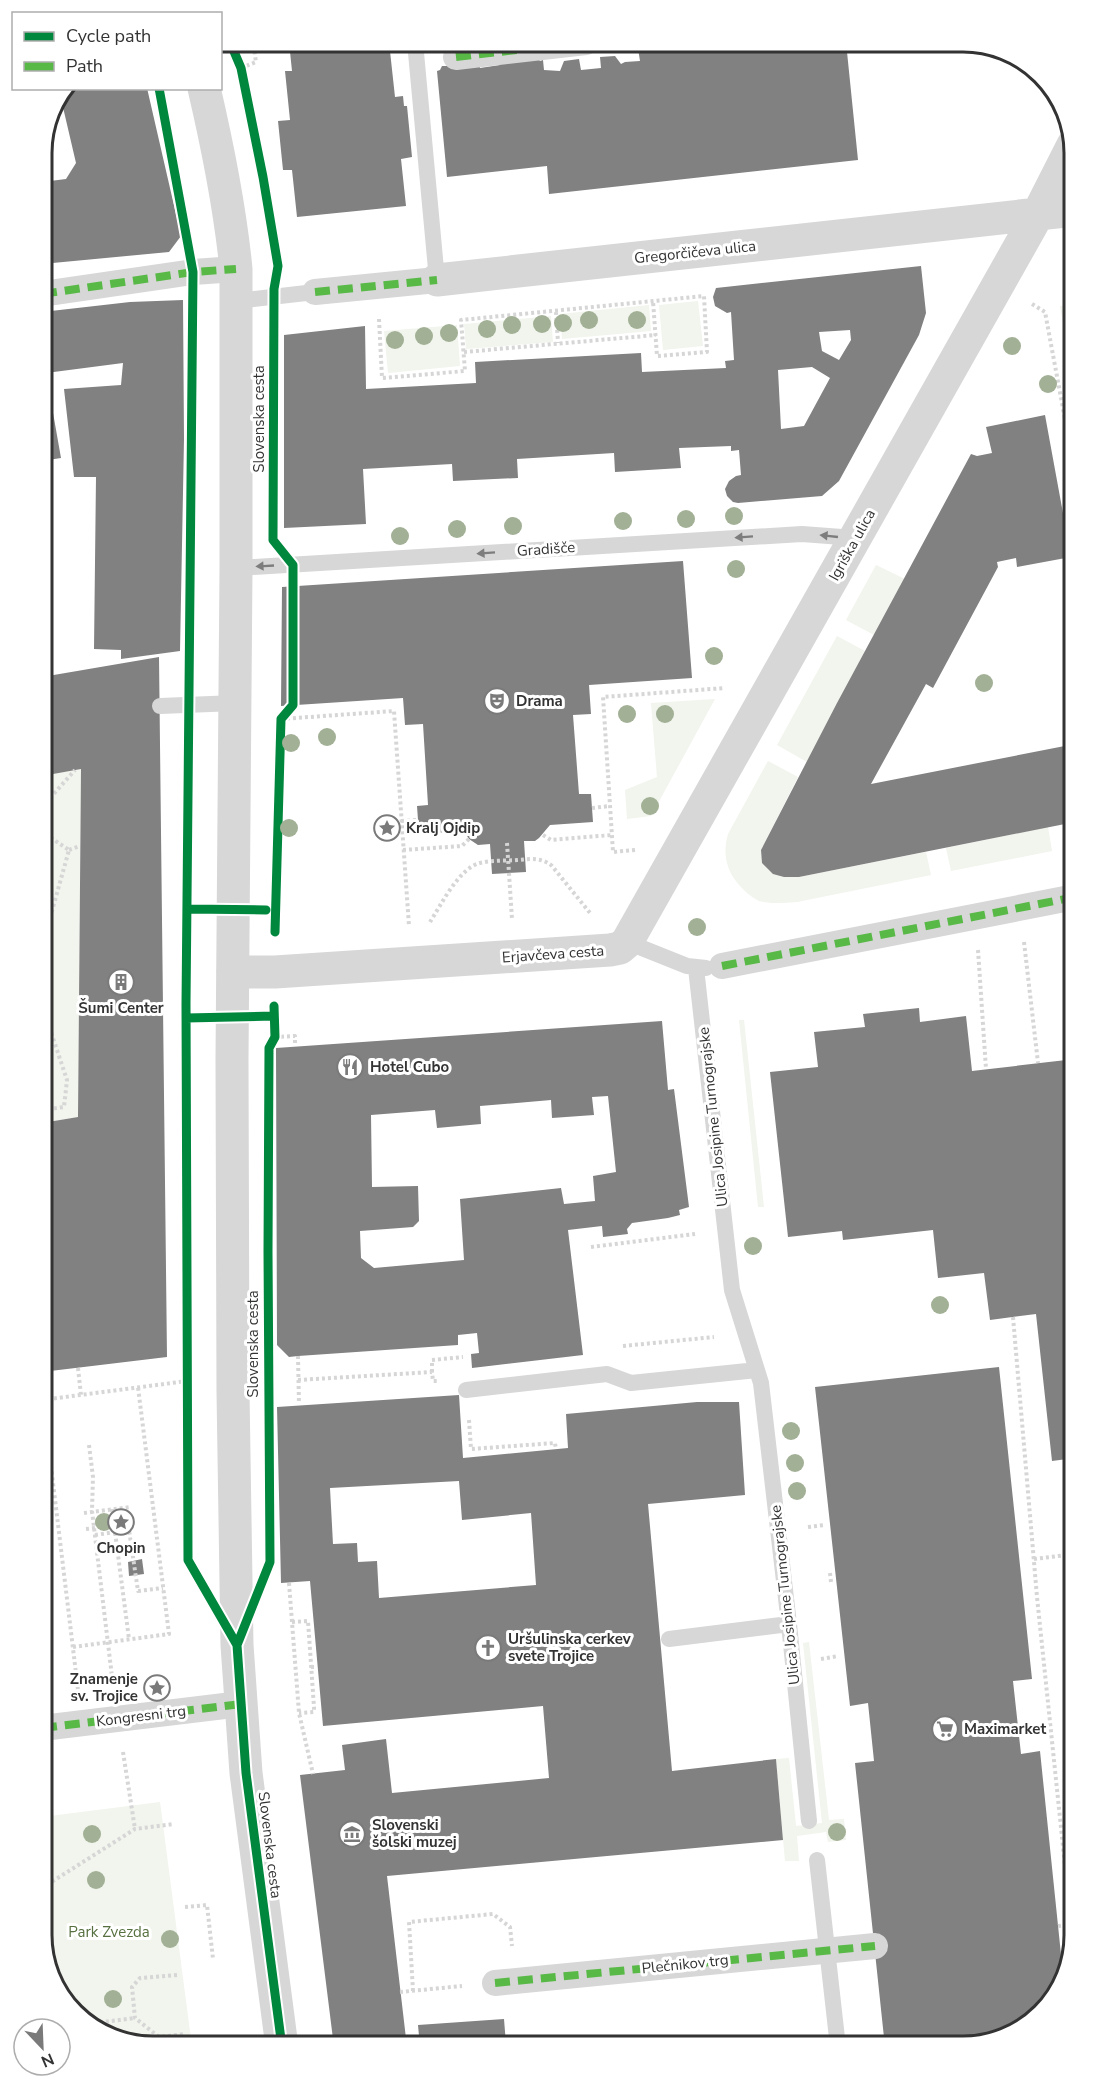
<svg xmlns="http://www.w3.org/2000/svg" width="1117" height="2089" font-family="'Nunito Sans',sans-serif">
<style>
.green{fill:#f1f5ed}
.building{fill:#818181;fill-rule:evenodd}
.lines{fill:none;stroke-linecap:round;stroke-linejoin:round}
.path{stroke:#d6d6d6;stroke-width:4;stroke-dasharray:3 3;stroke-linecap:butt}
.service{stroke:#d7d7d7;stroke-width:16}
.pedestrian{stroke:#d7d7d7;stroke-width:26}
.minor{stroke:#d7d7d7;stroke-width:33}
.tertiary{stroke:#d7d7d7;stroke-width:33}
.quiet{stroke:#58b947;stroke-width:8;stroke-dasharray:15 8;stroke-linecap:butt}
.cycleway-casing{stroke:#fff;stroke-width:13}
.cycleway{stroke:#00873e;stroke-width:9}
.tree{fill:#a2b095}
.oneway{fill:#7d7d7d}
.labels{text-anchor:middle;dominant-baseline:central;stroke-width:6;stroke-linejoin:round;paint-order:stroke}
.street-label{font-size:15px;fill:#333;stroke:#fff}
.poi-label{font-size:15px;font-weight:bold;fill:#333;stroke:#fff;text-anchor:start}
.park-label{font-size:15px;fill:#56703f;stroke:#fff}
.rim{fill:none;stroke:#333;stroke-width:3}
</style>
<rect width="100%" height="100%" fill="#fff"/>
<path class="green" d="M698 301 703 346 663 350 659 305Z
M1075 304V391L1060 306Z
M649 305 651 331 562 339 560 314Z
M551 316 553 342 466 349 464 324Z
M457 325 460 366 388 373 384 331Z
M876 565 905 579 874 635 846 620Z
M837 636 865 651 807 762 777 745Z
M715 699 651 816 627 819 625 790 657 777 651 703Z
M768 761 798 777 761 850C762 874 778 877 799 877L926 852 931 875 797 902C784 903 771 904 759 901 755 899 751 896 747 893 729 877 721 859 728 834Z
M81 769 78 1117 42 1123V776Z
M1048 827 1052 851 951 871 946 848Z
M739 1020H744L764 1207H758Z
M809 1642 829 1820 844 1819 846 1840 828 1842 826 1832 797 1836 799 1861H785L776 1759 789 1758 796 1826 822 1823 803 1643Z
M160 1802 192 2047H147L91 2028 51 1978 42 1935V1817Z"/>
<path class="building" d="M289 42H389L395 97 403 96 404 106H407L412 157 401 159 406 206 297 217 292 170H283L278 121 290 120 285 71H292Z
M637 42H846L858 160 549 194 547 166 447 177 437 71 440 70 442 66H455L478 57 480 68 500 65 499 55 520 62H524V59L537 57 540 61 543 60 544 70 560 71 564 61 579 59 581 70 601 68 600 57 615 56 621 64 625 62 640 61Z
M69 88H147L181 236 169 252 42 264V182L66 179 76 163 62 103Z
M921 266 926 313 919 335 839 481 822 496 738 503 733 502 727 496 725 489 729 481 736 476 741 475 739 450 731 451V446L679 448 681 468 615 472 614 453 517 459 518 478 453 481 452 464 363 469 366 524 284 528V335L365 326 366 389 476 383 475 362 641 353 642 372 726 368 725 361 734 360 731 312 727 313 715 306 713 297 716 288ZM850 330 851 340 839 360 822 351 819 332ZM812 367 830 378 804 426 781 429 778 370Z
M183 300 184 439 180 651 121 659V650L94 649 96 477H74L64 389 121 385 123 363 46 373 61 458 42 461V312L130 302Z
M1045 415 1071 557 1017 567 1016 558 997 562 998 567 933 688 926 684 871 784 1075 744V822L799 877H784L773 874 762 863 761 850 837 703 971 454 977 456 992 453 986 427Z
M683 561 692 678 589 685 591 714 573 715 579 794H591L593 822 550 825 539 838 535 841H524L526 872 492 874 490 844 478 845 469 839 464 831 419 834 417 806 428 805 423 724 405 725 403 698 281 706 282 587Z
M159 657 167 1357 42 1372V1123L78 1117 81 769 42 776V677Z
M919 1008 920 1022 966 1016 972 1071 1075 1059V1458L1052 1461 1036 1314 990 1320 984 1273 938 1278 933 1230 843 1240 842 1231 788 1237 770 1072 818 1067 814 1032 865 1027 863 1014Z
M662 1021 668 1090 674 1089 689 1207 679 1210 680 1215 668 1218 632 1223 627 1229 628 1234 603 1237 602 1226 568 1230 583 1355 472 1368 471 1354 479 1353 477 1333 458 1335V1345L298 1356 289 1357 277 1345 276 1048ZM608 1096 616 1172 593 1176 595 1201 564 1204 561 1188 460 1199 464 1260 374 1268 361 1258 360 1231 413 1227 419 1221 418 1186 372 1187 371 1115 435 1110 437 1128 481 1124 480 1106 551 1100 552 1118 594 1115 592 1097Z
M999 1367 1032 1679 1013 1681 1021 1754 1040 1751 1063 1974 1056 1998 1006 2038 963 2047H885L855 1763 874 1761 868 1703 850 1706 815 1387Z
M459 1395 463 1458 568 1448 566 1414 697 1402H739L745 1495 648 1504 672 1771 776 1759 783 1840 387 1876 407 2047H334L300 1775 345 1770 342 1745 386 1739 392 1793 549 1778 543 1706 323 1726 310 1581 281 1583 277 1407ZM459 1481 462 1520 531 1513 536 1585 379 1598 377 1561 358 1562 357 1543 333 1544 330 1488Z
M142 1559 144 1574 129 1576 128 1562Z
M42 1583 48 1622 42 1623Z
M504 2019 506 2044H501V2047H420L418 2025Z"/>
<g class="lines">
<path class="path" d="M242 74 241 68 256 62 253 42
M1032 304 1045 312 1075 473
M556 312 558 343
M379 319 382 378 465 371 461 320 704 296 707 352 657 356 653 301
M464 352 656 335
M281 719 394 711 409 926
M42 807 75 770
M592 808 610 806
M401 821 418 820
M543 835 551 840 612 835
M507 843 512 919
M69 850 80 846
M403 850 462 846 469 839
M635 850 613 852 603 697 725 688
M430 922C441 905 459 868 480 863 492 860 505 861 517 860 530 859 542 857 552 866L590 913
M1024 942 1038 1063
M42 947 69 850 42 832
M978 950 986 1069
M275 1037 295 1036V1046
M42 1110 64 1107 67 1080 42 1005
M591 1247 695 1234
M1013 1317 1037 1597 1073 1943
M623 1346 714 1337
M298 1356 299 1404
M78 1368 81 1395
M432 1372V1360L463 1357
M298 1380 432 1372 433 1381H439
M42 1400 187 1381
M43 1400 78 1690
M469 1420 471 1449 555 1443 556 1449
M89 1445 93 1477 92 1511 113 1685
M112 1509 129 1639
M84 1513 131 1507
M808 1527 825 1525
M86 1529 95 1528
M95 1535 129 1530 138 1591 163 1588
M1034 1559 1075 1554
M830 1573 831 1582
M289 1583 299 1713 313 1774
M292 1622 308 1621 314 1707V1712L299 1713
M73 1647 169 1634 138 1387
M821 1659 838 1656
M311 1667H317
M123 1752 135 1829
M42 1888 135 1829 174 1824
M185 1907 207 1905 213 1959
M1058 1926 1075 1924
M177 1975 140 1978 132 1987 135 2018 159 2037 185 2034
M413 1991 409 1922 493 1914 510 1927 512 1946
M400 1992 462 1986
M88 2024 135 2018
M222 2039 223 2047"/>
<path class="service" d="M415 42 437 280
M236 301 315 292
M236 568 802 534 855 538
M160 706 236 703
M627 942 687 966 706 968
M696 968 732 1290 761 1383 789 1624 809 1821
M466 1390 607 1374 631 1383 757 1370
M669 1639 789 1624
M817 1860 838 2047"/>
<path class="pedestrian" d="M456 57 586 42
M315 292 437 280
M42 294 193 272 236 269
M722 966 1075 897
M42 1728 241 1704
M495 1983 875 1946"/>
<path class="minor" d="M437 280 1075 210
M233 972H275L610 950 620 948 627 942 1038 214 1073 145"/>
<path class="tertiary" d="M204 88C218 148 230 208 236 269V568L232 1059 233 1392 237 1645 246 1773 282 2047"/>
<path class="quiet" d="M456 57 586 42
M315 292 437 280
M42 294 193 272 236 269
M722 966 1075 897
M42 1728 241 1704
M495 1983 875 1946"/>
<g class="cycleway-casing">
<path id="cycleway" d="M230 42 241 68 263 177 278 266 274 289 273 540 293 565V705L281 719 275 932
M159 88 193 272 186 1004 188 1560 237 1645 246 1773 282 2047
M188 909 266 910
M186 1018 274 1016
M237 1645 270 1562 268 1251 269 1048 275 1037 274 1006"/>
</g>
<use href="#cycleway" class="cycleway"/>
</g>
<g class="tree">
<circle cx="589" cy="320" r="9"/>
<circle cx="637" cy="320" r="9"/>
<circle cx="563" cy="323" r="9"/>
<circle cx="542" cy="324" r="9"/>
<circle cx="512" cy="325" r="9"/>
<circle cx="487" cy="329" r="9"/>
<circle cx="449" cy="333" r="9"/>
<circle cx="424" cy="336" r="9"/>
<circle cx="395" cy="340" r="9"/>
<circle cx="1012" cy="346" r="9"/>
<circle cx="1048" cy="384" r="9"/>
<circle cx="734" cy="516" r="9"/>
<circle cx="686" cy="519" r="9"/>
<circle cx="623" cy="521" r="9"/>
<circle cx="513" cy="526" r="9"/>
<circle cx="457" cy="529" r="9"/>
<circle cx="400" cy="536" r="9"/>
<circle cx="736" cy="569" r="9"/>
<circle cx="714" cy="656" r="9"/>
<circle cx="984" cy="683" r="9"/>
<circle cx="627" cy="714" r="9"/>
<circle cx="665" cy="714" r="9"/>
<circle cx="327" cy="737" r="9"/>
<circle cx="291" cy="743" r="9"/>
<circle cx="650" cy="806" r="9"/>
<circle cx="289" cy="828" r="9"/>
<circle cx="697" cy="927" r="9"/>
<circle cx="753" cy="1246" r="9"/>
<circle cx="940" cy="1305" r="9"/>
<circle cx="791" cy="1431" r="9"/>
<circle cx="795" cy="1463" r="9"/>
<circle cx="797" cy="1491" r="9"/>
<circle cx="104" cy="1522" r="9"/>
<circle cx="837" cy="1832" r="9"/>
<circle cx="92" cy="1834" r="9"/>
<circle cx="96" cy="1880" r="9"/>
<circle cx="170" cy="1939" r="9"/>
<circle cx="113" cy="1999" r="9"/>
</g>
<defs><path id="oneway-solid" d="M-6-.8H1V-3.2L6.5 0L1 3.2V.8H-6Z" transform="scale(1.5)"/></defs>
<g class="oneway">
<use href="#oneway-solid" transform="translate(829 536) rotate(-174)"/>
<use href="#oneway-solid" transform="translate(744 537) rotate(176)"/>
<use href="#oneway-solid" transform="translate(486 553) rotate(176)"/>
<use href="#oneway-solid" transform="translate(265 566) rotate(177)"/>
</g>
<defs>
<g id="theatre-ring" transform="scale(1.35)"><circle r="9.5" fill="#fff" stroke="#7a7a7a" stroke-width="1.5"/><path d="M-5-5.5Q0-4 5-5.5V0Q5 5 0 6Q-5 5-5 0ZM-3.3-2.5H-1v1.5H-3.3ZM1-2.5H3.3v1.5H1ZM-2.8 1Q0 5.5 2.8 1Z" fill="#7a7a7a"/></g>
<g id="sight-ring" transform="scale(1.35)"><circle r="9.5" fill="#fff" stroke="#7a7a7a" stroke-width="1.5"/><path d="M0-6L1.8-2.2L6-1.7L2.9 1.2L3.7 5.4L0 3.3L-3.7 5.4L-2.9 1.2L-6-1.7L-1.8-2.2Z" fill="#7a7a7a"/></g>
<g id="building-ring" transform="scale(1.35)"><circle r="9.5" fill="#fff" stroke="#7a7a7a" stroke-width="1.5"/><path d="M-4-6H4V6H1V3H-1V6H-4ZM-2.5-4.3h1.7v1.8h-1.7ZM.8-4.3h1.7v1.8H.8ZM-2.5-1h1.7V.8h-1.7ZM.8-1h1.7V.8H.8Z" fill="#7a7a7a"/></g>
<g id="restaurant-ring" transform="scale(1.35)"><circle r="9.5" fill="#fff" stroke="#7a7a7a" stroke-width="1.5"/><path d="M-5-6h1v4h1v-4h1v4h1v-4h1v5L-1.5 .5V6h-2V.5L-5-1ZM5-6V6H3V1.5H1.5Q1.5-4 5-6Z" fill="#7a7a7a"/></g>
<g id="church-ring" transform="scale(1.35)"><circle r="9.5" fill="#fff" stroke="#7a7a7a" stroke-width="1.5"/><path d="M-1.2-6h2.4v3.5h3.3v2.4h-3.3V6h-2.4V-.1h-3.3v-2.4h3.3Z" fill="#7a7a7a"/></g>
<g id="supermarket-ring" transform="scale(1.35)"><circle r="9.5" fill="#fff" stroke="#7a7a7a" stroke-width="1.5"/><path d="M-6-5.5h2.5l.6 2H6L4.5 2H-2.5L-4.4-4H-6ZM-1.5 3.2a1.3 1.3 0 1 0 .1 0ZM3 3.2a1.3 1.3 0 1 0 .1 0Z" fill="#7a7a7a"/></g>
<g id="museum-ring" transform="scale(1.35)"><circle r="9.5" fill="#fff" stroke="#7a7a7a" stroke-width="1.5"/><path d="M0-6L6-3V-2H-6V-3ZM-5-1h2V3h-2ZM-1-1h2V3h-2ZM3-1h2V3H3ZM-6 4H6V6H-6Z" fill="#7a7a7a"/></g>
</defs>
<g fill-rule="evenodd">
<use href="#theatre-ring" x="497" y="701"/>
<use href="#sight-ring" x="387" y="828"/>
<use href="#building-ring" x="121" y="982"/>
<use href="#restaurant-ring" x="350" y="1067"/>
<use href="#sight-ring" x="121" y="1522"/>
<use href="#church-ring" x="488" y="1648"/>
<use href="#sight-ring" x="157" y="1688"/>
<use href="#supermarket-ring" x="945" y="1729"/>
<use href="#museum-ring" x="352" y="1834"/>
</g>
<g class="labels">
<g class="street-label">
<text transform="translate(695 252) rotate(-6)">Gregorčičeva ulica</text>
<text transform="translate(259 419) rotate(-90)">Slovenska cesta</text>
<text transform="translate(852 545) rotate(-61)">Igriška ulica</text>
<text transform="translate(546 549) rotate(-4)">Gradišče</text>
<text transform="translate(553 954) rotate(-4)">Erjavčeva cesta</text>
<text transform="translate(713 1117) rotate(-96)">Ulica Josipine Turnograjske</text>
<text transform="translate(253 1344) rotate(-90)">Slovenska cesta</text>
<text transform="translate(785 1595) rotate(-96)">Ulica Josipine Turnograjske</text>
<text transform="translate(141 1716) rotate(-7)">Kongresni trg</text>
<text transform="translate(270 1845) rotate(83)">Slovenska cesta</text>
<text transform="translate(685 1964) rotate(-6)">Plečnikov trg</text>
</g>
<g class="poi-label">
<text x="516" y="701">Drama</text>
<text x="406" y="828">Kralj Ojdip</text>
<text x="121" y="1008" text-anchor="middle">Šumi Center</text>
<text x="370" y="1067">Hotel Cubo</text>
<text x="121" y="1548" text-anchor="middle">Chopin</text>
<text x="508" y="1639">Uršulinska cerkev<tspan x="508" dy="17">svete Trojice</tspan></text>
<text x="138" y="1679" text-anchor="end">Znamenje<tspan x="138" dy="17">sv. Trojice</tspan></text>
<text x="964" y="1729">Maximarket</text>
<text x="372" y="1825">Slovenski<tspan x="372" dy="17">šolski muzej</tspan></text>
</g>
<g class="park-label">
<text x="109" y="1932">Park Zvezda</text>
</g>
</g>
<path d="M0 0H1117V2089H0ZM153 52H963A101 101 0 0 1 1064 153V1935A101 101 0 0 1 963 2036H153A101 101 0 0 1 52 1935V153A101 101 0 0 1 153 52Z" fill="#fff" fill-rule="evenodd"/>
<path class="rim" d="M153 52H963A101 101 0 0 1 1064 153V1935A101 101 0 0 1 963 2036H153A101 101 0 0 1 52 1935V153A101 101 0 0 1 153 52Z"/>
<rect x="12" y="12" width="210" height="78" fill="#ffffff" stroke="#adadad" stroke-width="1.5"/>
<rect x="24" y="32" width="30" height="9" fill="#00873e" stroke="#adadad" stroke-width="1.5"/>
<text x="66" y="42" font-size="18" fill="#333333">Cycle path</text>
<rect x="24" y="62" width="30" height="9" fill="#58b947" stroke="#adadad" stroke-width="1.5"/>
<text x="66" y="72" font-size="18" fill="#333333">Path</text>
<g transform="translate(42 2047) rotate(157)"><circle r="28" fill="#ffffff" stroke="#adadad" stroke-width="1.5"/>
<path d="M0-4.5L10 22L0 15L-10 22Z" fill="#7a7a7a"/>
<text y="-9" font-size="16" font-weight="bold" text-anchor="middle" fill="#333333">N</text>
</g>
</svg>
